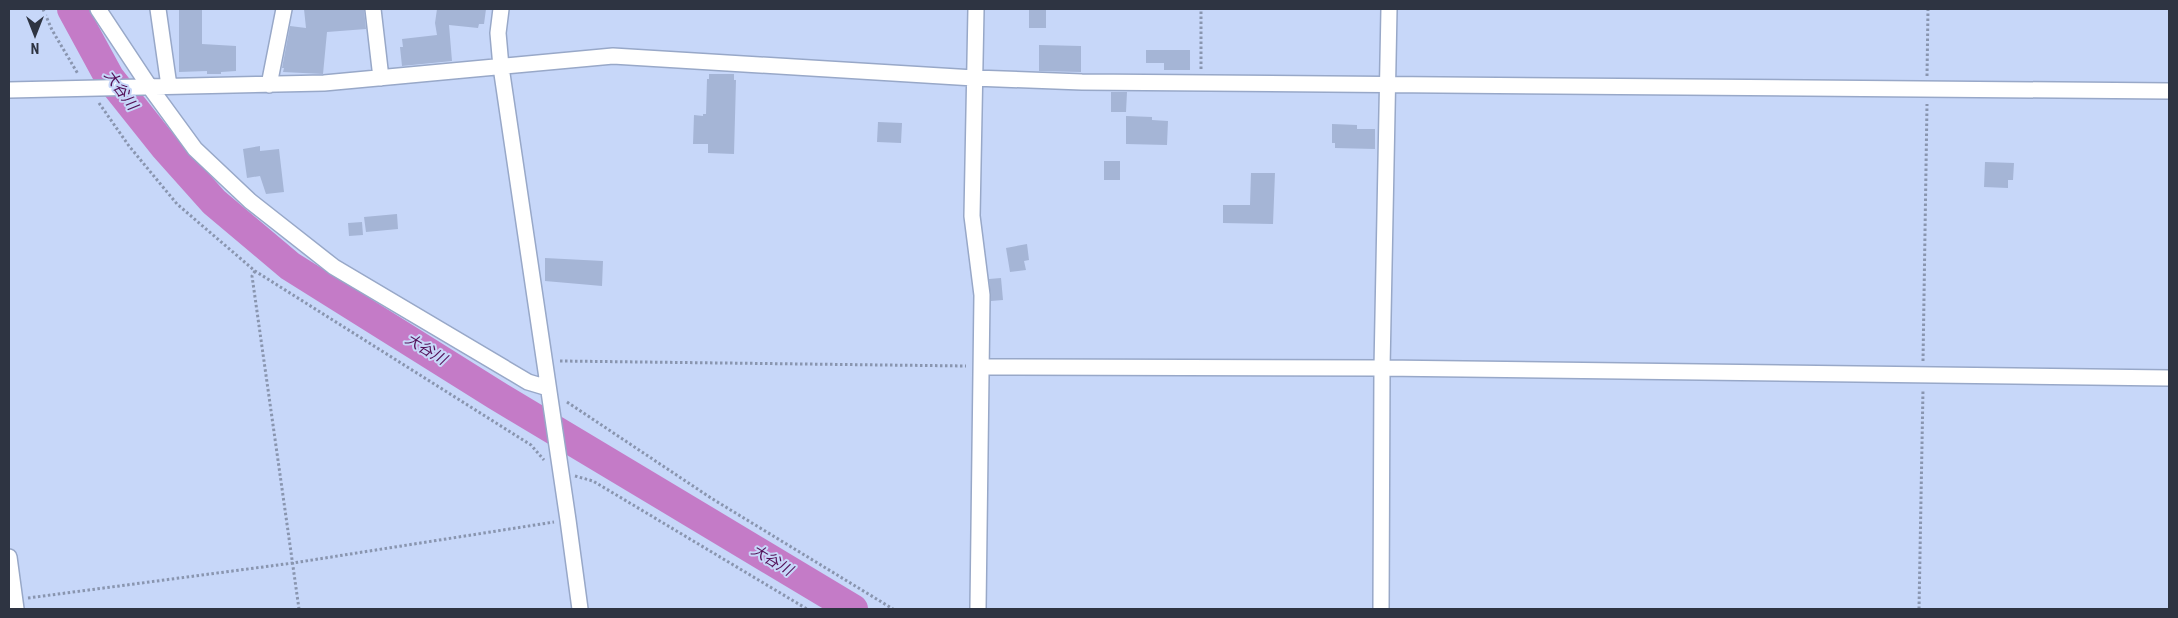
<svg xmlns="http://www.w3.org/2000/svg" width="2178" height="618" font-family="'Roboto Condensed','Noto Sans JP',sans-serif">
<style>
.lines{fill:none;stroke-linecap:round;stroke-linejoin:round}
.river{stroke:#c47bc7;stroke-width:30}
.building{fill:#a5b5d6}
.minor-casing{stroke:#98a8c8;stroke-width:18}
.path{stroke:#8995af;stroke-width:3;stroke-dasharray:2.5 2.5;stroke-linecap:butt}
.minor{stroke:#fff;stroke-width:15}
.labels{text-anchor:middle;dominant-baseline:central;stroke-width:4;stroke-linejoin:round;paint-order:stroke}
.water-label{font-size:15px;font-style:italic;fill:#541158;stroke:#c7d7f9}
</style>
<rect width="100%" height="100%" fill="#c7d7f9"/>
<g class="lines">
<path class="river" d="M72 9 109 77 164 146 214 202 290 266 496 395 853 609"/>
</g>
<path class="building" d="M179 9H202V44L236 46V71L221 72V74H207V71L179 72Z
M304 9H364L366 29 327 32 323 74 283 72 284 68H282L290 26 306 28Z
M437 9H486L484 24H479L478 28 449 25 452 61 402 66 400 47H403L402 39 437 35 435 23Z
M1029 9H1046V28H1029Z
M1039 45 1081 46V72L1039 71Z
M1146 50H1190V70H1164V63H1146Z
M709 74H734V80H736L734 154 708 153V144H693L694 115 703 116V114H706L707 79H709Z
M1111 92H1127L1126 112H1111Z
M1126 116 1152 117V120L1168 121 1167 145 1126 144Z
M878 122 902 123 901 143 877 142Z
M1332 124 1357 125V129H1375V149L1335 148V143H1332Z
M260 146V151L279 149 284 192 266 194 260 176 247 178 243 149Z
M1104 161H1120V180H1104Z
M1985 162 2014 163 2013 180H2008V188L1984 187Z
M1251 173H1275L1273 224 1223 223V205H1250Z
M397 214 398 229 366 232 364 217Z
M362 222 363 235 349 236 348 223Z
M1027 244 1029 260 1024 261 1026 270 1010 272 1006 248Z
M545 258 603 261 602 286 545 281Z
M1001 278 1003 300 991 301 989 279Z"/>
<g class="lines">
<g class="minor-casing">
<path id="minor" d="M98 9 149 86 195 149 250 201 334 267 528 382 548 388
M158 9 169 86
M373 9 381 78
M501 9 498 33 501 67 568 520 580 609
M976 9 972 216 982 295 978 609
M269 85 284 9
M9 90 324 83 613 56 974 78 1082 82 2169 91
M982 367 1382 368 2169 378
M9 557 16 609
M1381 609 1382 368 1389 9"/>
</g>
<path class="path" d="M43 9 52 30 78 74
M1201 69V9
M1927 76 1928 9
M99 103 129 146 177 204 255 271 531 445 544 460
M255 271 252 276 299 609
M560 361 966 366
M1923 361 1927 104
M567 402 711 498 893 609
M575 476 593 481 807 609
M28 598 293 563 554 522
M1919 609 1923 389"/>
<use href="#minor" class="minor"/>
</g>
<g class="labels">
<g class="water-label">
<text transform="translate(121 90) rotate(54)">大谷川</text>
<text transform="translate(426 349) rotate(31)">大谷川</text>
<text transform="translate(772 560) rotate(31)">大谷川</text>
</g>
</g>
<rect width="2178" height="618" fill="none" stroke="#2e3442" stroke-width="20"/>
<g transform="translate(35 35) rotate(180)" stroke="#c7d7f9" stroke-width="4" paint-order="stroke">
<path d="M0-4L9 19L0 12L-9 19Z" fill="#2e3442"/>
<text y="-8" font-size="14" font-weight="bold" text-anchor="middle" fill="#2e3442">N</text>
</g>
</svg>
